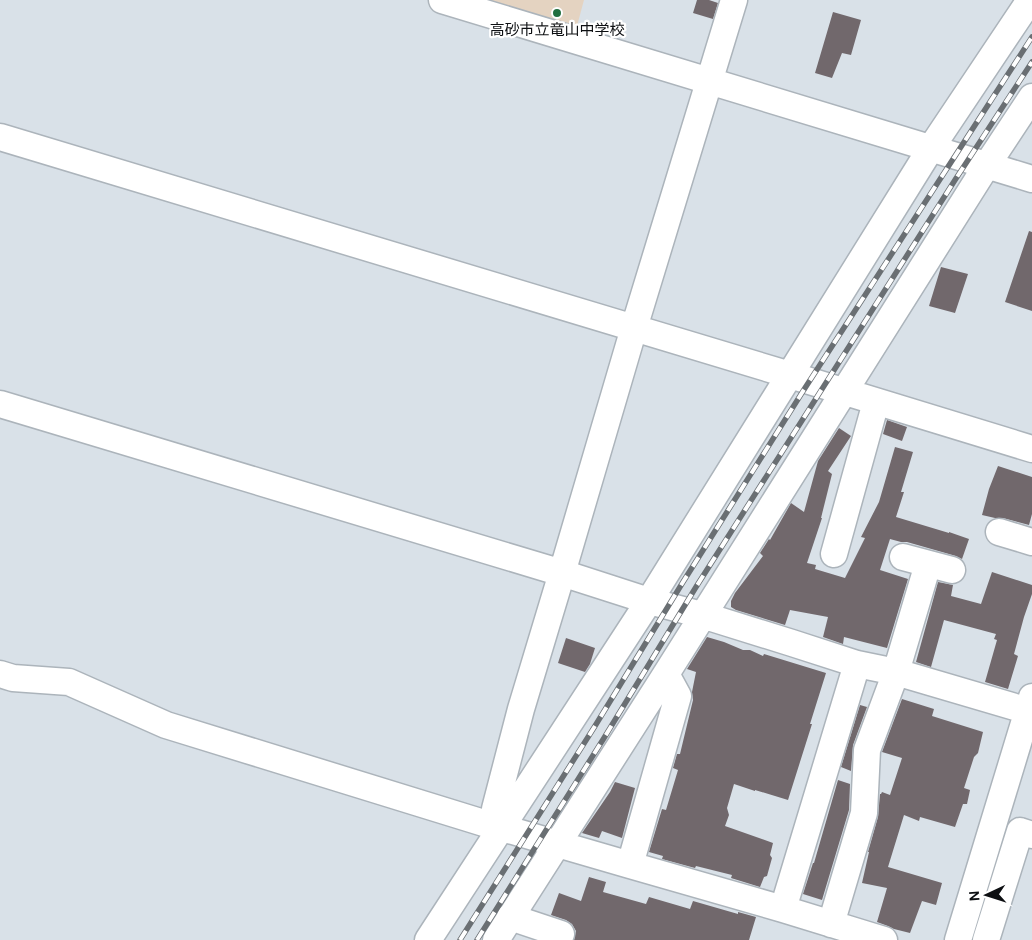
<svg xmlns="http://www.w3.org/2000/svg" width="1032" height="940" font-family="'DM Sans','Noto Sans JP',sans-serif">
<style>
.education{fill:#e4d3c1}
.building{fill:#71686c}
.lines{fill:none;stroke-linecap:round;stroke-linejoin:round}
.minor-casing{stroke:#acb4bb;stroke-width:29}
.minor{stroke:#fff;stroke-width:26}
.rail-casing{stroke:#6a6f73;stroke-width:5.5}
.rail{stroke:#fff;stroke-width:4;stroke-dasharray:11;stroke-linecap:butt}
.poi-dot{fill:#216f3f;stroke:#fff;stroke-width:2}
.labels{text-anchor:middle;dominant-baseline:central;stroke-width:4.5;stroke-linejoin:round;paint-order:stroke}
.poi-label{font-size:15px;fill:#0d0f12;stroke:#fff}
</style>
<rect width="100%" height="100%" fill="#d9e1e8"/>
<path class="education" d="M489 0H584L577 26Z"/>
<path class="building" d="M697 0H709L718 3 713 19 693 13Z
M833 12 861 20 851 55 842 53 832 78 815 73Z
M1029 231 1032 232V311L1005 302Z
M941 267 968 274 955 313 929 306Z
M887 420 907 427 902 441 883 434Z
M839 428 851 436 828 471 832 474 821 518H822L807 563 816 565 815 569 845 578 865 538 861 537 879 502 895 447 913 452 901 492H904L896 517 949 533V532L969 539 962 559 956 556 907 542H901L890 539 880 570 908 579 887 648 844 637 843 644 823 637 828 617 790 610 785 625 736 610 731 607V601L735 593 763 556 760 553 769 539 770 540 791 503 804 512 818 461Z
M998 466 1032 477V514L1029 525 1003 518H995L982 515 989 489Z
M992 572 1032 585V594L1024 617 1014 654 1018 656 1008 689 985 682 997 640 994 639 996 634 944 620 931 667 916 662 938 582 953 585 951 596 981 604Z
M707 637 724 642 743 650H750L763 656 764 654 826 673 810 724H812L788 800 755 790V791L734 784 727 808 729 815 725 826 773 843 770 855 772 858 767 876 764 877 760 887 731 878 732 875 696 866 695 868 662 859 663 856 649 852 662 809 666 810 678 770 673 768 677 754H680L693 700 692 692 696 672 687 669Z
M566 638 595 648 590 664 585 672 558 663Z
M902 699 934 709 932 716 983 732 978 753 974 757 964 788 970 790 967 804H963L955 827 920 817 919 821 904 815 888 867 942 883 936 905 922 901 910 933 894 929 888 926 877 922 887 888 862 883 869 852H868L878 817 880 794H881L882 792 890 795 902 758 882 752Z
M860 705 867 707 853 745 851 771 841 767Z
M838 780 850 784 849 810 822 900 803 894 813 863H814Z
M615 782 635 788 622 838 602 831 599 838 582 833 610 792Z
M589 877 606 882 603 892 646 904 649 897 690 909 693 901 738 914V912L756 917 749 940H574L576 931 572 924 566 920 551 915 559 893 581 901Z"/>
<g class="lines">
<g class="minor-casing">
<path id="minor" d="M442 0 1032 179
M0 137 790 375 1032 449
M0 404 562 573 649 601 702 615 792 643 857 664 896 672 1032 712
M999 532 1032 542
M834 554 876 402
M903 557 952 570
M0 674 13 678 69 682 166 725 500 828 513 831 630 865 783 909 884 940
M500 828 495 809 521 709 562 573 634 328 734 0
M630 865 678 696 666 674
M783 909 857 664
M510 917 561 934
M831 924 864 813 867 750 896 672 928 564
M428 940 649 601 931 148 1030 0
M496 940 666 674 987 165 1032 97
M958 940 1032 697
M986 940 1020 831 1032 835"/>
</g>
<use href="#minor" class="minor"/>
<g class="rail-casing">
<path id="rail" d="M460 940 595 726 683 582 805 388 1032 37
M477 940 604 738 696 587 955 180 1032 62"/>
</g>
<use href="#rail" class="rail"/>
</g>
<circle class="poi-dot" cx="557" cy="13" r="5"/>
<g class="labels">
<g class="poi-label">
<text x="557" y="30">高砂市立竜山中学校</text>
</g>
</g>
<g transform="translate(987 895) rotate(266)" stroke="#ffffff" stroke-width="4" paint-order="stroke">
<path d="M0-4L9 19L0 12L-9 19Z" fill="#0d0f12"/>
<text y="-8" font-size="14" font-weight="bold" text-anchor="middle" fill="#0d0f12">N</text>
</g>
</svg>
